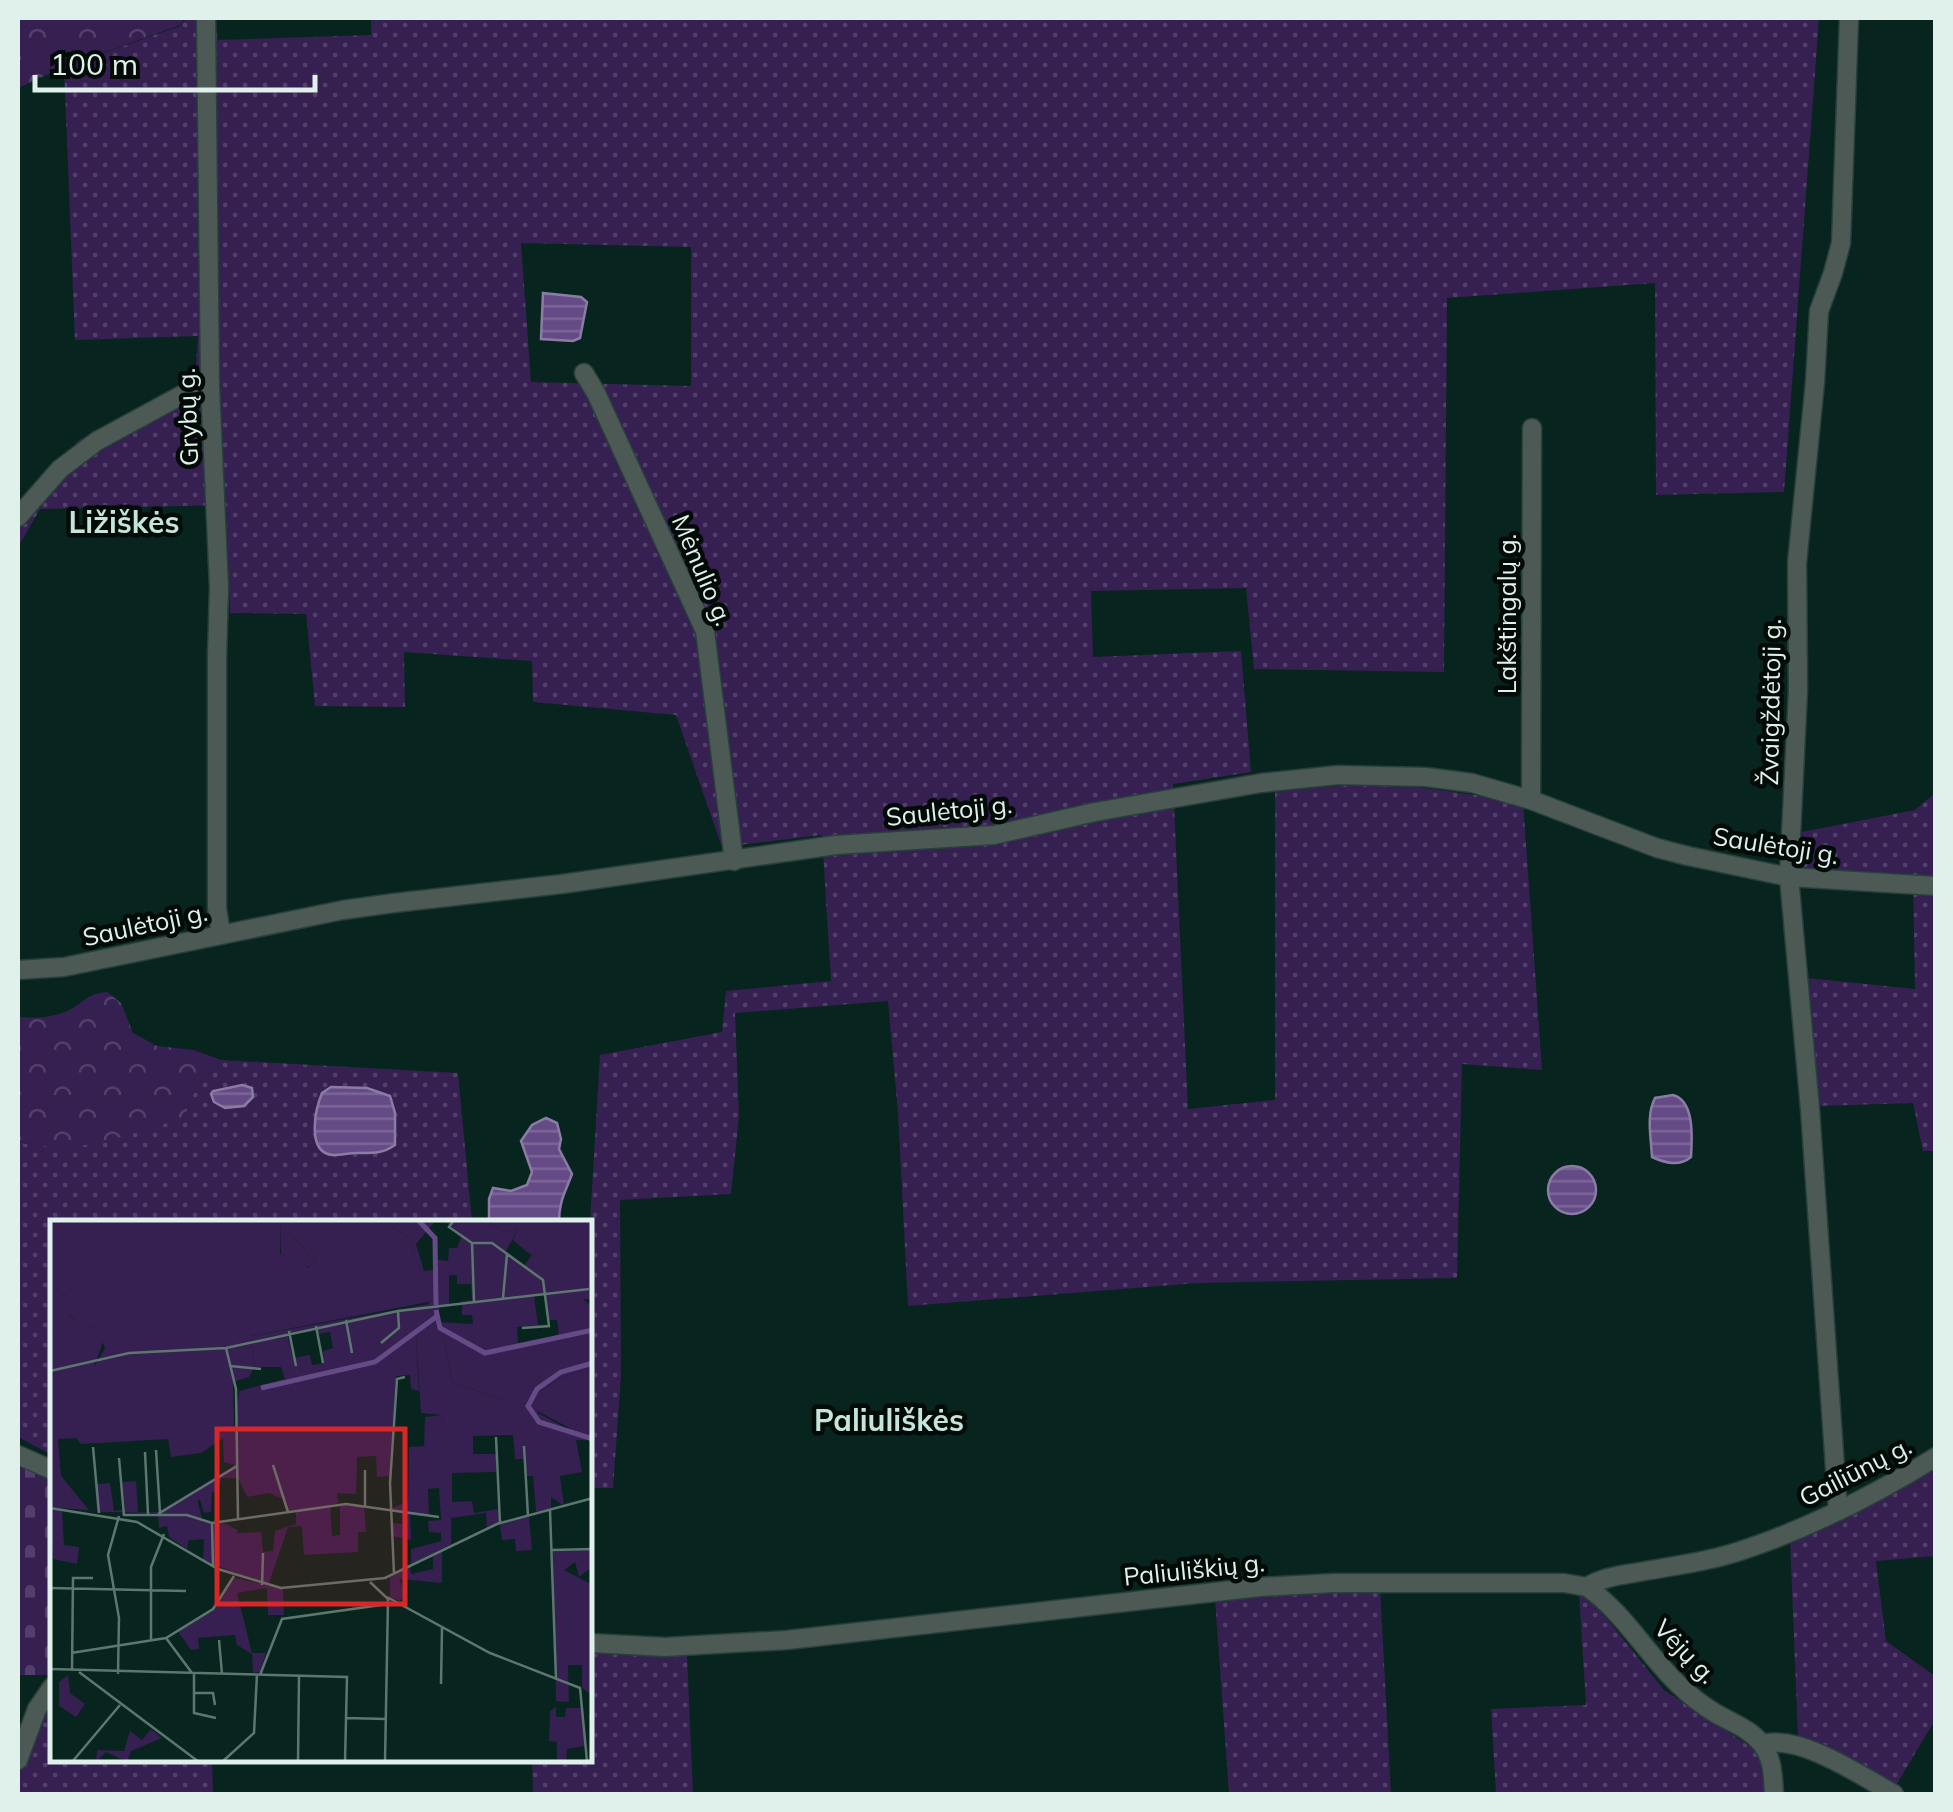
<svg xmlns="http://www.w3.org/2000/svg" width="1953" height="1812" font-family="Mulish,sans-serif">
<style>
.grass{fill:url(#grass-dots);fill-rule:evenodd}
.forest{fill:url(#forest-crowns)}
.cemetery{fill:url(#cemetery-stones)}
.water{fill:url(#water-rules);stroke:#8a7ca4;stroke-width:2.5}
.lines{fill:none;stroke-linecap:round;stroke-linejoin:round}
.minor-casing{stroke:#26413b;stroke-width:21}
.minor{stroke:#4d5955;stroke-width:18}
.labels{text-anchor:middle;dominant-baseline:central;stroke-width:9;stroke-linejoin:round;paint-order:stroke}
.street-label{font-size:25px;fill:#e0f0eb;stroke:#030b08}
.quarter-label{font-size:30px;font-weight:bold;fill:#c5e5db;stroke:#030b08}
.inset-river{fill:none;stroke:#654b86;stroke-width:5}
.inset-road{fill:none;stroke:#5e7670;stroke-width:2.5}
.view{fill:#d62828;fill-opacity:0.15;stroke:#d62828;stroke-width:5}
.inset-edge{fill:none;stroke:#e0f0eb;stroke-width:5}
</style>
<defs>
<pattern id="grass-dots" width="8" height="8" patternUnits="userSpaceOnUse" patternTransform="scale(2.5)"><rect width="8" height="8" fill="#361f51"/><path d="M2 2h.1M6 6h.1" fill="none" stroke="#53406a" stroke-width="1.8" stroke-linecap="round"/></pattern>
<pattern id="forest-crowns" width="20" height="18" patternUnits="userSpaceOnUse" patternTransform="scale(2.5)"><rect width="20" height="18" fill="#361f51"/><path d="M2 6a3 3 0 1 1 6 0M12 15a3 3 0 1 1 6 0" fill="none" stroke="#53406a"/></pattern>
<pattern id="cemetery-stones" width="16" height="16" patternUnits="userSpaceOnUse" patternTransform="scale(2.5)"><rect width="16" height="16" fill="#361f51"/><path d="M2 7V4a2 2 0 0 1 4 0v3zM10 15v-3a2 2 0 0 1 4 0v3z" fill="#53406a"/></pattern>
<pattern id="water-rules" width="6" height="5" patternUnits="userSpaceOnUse" patternTransform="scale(2.5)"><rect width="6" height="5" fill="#654b86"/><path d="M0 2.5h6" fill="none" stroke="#7b6597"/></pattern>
</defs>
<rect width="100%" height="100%" fill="#08241e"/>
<path class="grass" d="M186 18H215L218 40 371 35V18H1819L1784 492 1656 495 1655 283 1447 298 1444 672 1254 669 1246 588 1091 591 1093 657 1241 651 1251 772 1173 784 1188 1109 1275 1100V790L1390 783 1523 802 1542 1070 1462 1064 1457 1278 1197 1283 908 1306 898 1113 888 1001 735 1013 739 1116 731 1194 620 1200 621 1376 613 1488H590V1222L600 1055 722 1032 726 991 831 981 822 835 722 847 676 715 533 702 532 661 404 652 405 707 315 706 306 614 230 613 226 505 40 509 18 547V504L79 440 195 381 198 336 75 340 64 67 180 26ZM521 243 691 247V386L531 382Z
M1935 793V1151H1923L1913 1103 1818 1106 1807 978 1915 989 1913 879 1800 869 1802 832 1915 810Z
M221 1060 458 1073 472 1222H52V1455L18 1437V1141L26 1144 184 1118 196 1088ZM331 1087 367 1088 373 1154C347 1151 332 1164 315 1139Z
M1935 1464V1556L1876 1561 1886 1641 1935 1676V1720L1895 1787 1798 1737 1790 1540Z
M1380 1588 1391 1794H1229L1215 1599Z
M1579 1593 1588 1595 1664 1690 1757 1751 1768 1779V1794H1496L1491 1709 1586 1705Z
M590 1651 687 1655 693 1794H533L532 1760H590Z
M52 1701V1760H212L213 1794H18C17 1763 36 1728 52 1701Z"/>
<path class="forest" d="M18 18H186L180 25 64 67 18 88Z
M107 992 121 1003 133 1033 157 1046 194 1050 221 1060 196 1088 184 1118C131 1133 73 1159 18 1141V1017C36 1018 52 1018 69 1010 86 1002 85 994 107 992Z"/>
<path class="cemetery" d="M18 1463 52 1481V1675H18Z"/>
<path class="water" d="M543 293 581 297 587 302 580 338 573 341 541 339Z
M242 1085 252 1088 253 1097 244 1106 225 1108 214 1102 211 1094 213 1091Z
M331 1087 367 1088 390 1096 395 1113V1145C382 1154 373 1153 357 1153 350 1153 341 1155 333 1155 306 1153 315 1110 322 1093Z
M1673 1095C1695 1101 1692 1138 1691 1157 1679 1167 1665 1163 1652 1157 1651 1137 1646 1115 1655 1098Z
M546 1118 557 1123 561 1139 559 1149 572 1174C565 1193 559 1201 559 1222H489V1199L493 1188 511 1191 527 1185 532 1172 521 1141 532 1125Z
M1548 1190a24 24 0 1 1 48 0a24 24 0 1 1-48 0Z"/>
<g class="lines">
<g class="minor-casing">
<path id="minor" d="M206 18 210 386 219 587 217 656V908L221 934
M584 373 596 393 705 631 734 861
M18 517 60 469 97 441 191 390 210 386
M1531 800 1532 428
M18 970 64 967 343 910 394 903 562 884 836 845 994 835 1095 812 1261 783 1338 775 1426 777 1472 783 1531 800 1657 848 1688 856 1789 877 1936 886
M18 1455 52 1470
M1838 1511 1810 1109 1789 877 1798 690 1797 563 1815 382 1819 311 1833 273 1841 243 1849 18
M1587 1587C1624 1613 1646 1653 1678 1684 1688 1694 1702 1705 1715 1713 1730 1722 1749 1728 1761 1743 1773 1758 1773 1776 1774 1794
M590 1643 665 1647 787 1640 1260 1587 1334 1583H1564L1587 1587C1604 1576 1625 1575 1645 1571 1678 1565 1711 1561 1743 1550 1810 1528 1876 1494 1936 1457
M1762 1744C1801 1734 1861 1776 1894 1794
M18 1760 37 1709 52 1687"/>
</g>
<use href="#minor" class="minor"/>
</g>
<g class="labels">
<g class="street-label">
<text transform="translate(187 417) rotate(-92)">Grybų g.</text>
<text transform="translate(703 570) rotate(67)">Mėnulio g.</text>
<text transform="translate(1506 614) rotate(-90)">Lakštingalų g.</text>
<text transform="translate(1770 702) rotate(-89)">Žvaigždėtoji g.</text>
<text transform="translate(949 810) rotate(-6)">Saulėtoji g.</text>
<text transform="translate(1776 845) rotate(9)">Saulėtoji g.</text>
<text transform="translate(145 924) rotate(-12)">Saulėtoji g.</text>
<text transform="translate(1855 1471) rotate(-27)">Gailiūnų g.</text>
<text transform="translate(1194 1569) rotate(-6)">Paliuliškių g.</text>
<text transform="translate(1686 1651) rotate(46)">Vėjų g.</text>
</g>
<g class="quarter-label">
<text x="124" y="522">Ližiškės</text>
<text x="889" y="1420">Paliuliškės</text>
</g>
</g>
<g transform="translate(50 1220)">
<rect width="542" height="542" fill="#08241e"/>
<path d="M230 0H240V13L264 41 262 48 231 36ZM334 0H386L366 24 374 51 385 50 384 28 388 40 398 41 399 28H407L412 15 393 0H436L455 12 468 9 455 33 474 46 483 33 542 71V79H533L542 87V148L509 158 489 173 488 193 516 208 525 211 527 201 542 197V220H526L532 252 510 256 514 286 501 277V289L486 292 483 256H475V239H465L463 215 423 216V234H446V252L402 253V282L422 281 424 293 448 289 449 303 437 308 436 293 401 298V324L361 344V329L391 321V313L379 312 378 301 391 300 389 268 378 269 379 296 360 295 361 320 342 316 341 303 352 304V294L341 289 358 281 359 227 374 226 375 197 391 195 394 207 451 179 402 162 393 115 366 117 369 171 361 169 360 155 346 156 339 256 327 257 326 236 307 237 306 274 287 273 288 283 280 285 282 316 290 315V285L314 286 316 312H308V332L254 335 252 306 238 307 218 366 153 340 154 318 139 319 137 329 119 317 211 312 213 332 223 331 225 311 246 304V290L236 291 232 278 218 273 197 277 188 258H171L169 271 162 272 161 292 154 293 150 280 112 293 47 292 45 264 60 263 64 291 75 289 72 262 86 261 88 292H108L185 245 174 242 173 215 184 211 189 171 235 159 231 147H204L201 116 379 84 361 20ZM399 55H407V64H421L422 80 412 81V95H422L423 104 389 102V87L399 84ZM494 74 498 100H507L509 116 468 125 467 107 488 105 484 76ZM268 108 269 114 280 112 283 128 273 131 274 143 262 145 260 135 243 138 237 113ZM0 64 18 77 19 95 33 108 46 106 54 119 44 147H16L3 129ZM479 296 482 330 466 331 465 319 452 320 450 305ZM392 330V363L349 359 355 372 350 381 340 377V358L360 347 361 354 383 349V334ZM542 330V347L529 357 525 342 514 350 543 365 542 475 532 468V445H518L519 482 506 481 503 331ZM185 358 233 369 234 395H218L217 368 187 373 202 433H216L210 452 203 453 202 434 187 425 185 415 148 418 149 429 141 430 128 411 164 388ZM506 487V497H515L516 488H533L535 526 517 529 516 542H507V522L499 521 500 491ZM101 509 112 518 81 531 77 542 56 532 46 542 47 530 74 531 80 511 92 520Z" fill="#361f51" fill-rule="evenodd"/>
<path d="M0 0H230V34L249 37 258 48 264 41 240 13V0H334L361 20 371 53 384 52 383 81 201 116 204 147 199 157 183 162 184 211 151 233 121 237 118 219 31 224 26 218 8 219 11 256 39 290 47 291 0 287V109L16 147H44L55 128 46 106 33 109 16 91 18 77 0 64ZM436 0H542V71L477 32 463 20 468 9 455 12ZM380 106 393 115 402 162 451 179 452 187 394 208 391 195 371 193 366 117ZM542 148 540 208 527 202 525 211 484 189 489 173 509 158ZM146 275 153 302 177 304 188 311 184 317 131 321 119 317 117 306 109 308 108 294ZM0 289 12 290 14 325 29 327 27 344 3 339ZM18 455 20 473 35 484 26 497 9 486V462Z" fill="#361f51"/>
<path class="inset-river" d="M368 0 385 18 386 85M386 90 390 108 435 133 543 110M543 143 511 152 487 169 478 186 489 202 543 219M211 168 325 142 386 97"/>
<path class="inset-road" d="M404 0 399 7 422 23H442L493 60 499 106 472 108M422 23 424 81M453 78 457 34M296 100 302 133M266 106 273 143M239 111 246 146M331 123 349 108 348 91M176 128 186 169 188 299M180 146 211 149M0 151 79 133 176 128 348 91 539 69M446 217 450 303M474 226 478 296M43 227 49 293M106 230 110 293M95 232 98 294M69 238 74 296M223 245 238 292M315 286V250M0 288 87 302 168 349 231 368 335 358 447 304 543 278M500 290 506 459M108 294 187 246M74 295H137L162 303 296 284 389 297M162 303 163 346M502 330 543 329M344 354 340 263 347 159 355 157M320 362 338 379 335 542M212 365 213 333M0 368 136 371M337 377 440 433 530 468 537 541M116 418 142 453M101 420V347L114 314M169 420 172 454M21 433 116 418 163 389 184 356M0 449 297 457 295 542M22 450 23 358H43M29 452 149 542M68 454 69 398 58 335 69 296M144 454V493L166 498M210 455 232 399 338 384M391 464 392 408M144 473H163L165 485M296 498 336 499M22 542 70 485M172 542 204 513 207 454M248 542 249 456"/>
<path class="view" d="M167 209H355V384H167Z"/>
<rect width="542" height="542" class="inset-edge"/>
</g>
<rect width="1953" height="1812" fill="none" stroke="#e0f0eb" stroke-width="40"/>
<path d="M35 75v15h280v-15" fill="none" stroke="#e0f0eb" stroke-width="5"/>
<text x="50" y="75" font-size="30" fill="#e0f0eb" stroke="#030b08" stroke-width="8" paint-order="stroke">100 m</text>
</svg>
